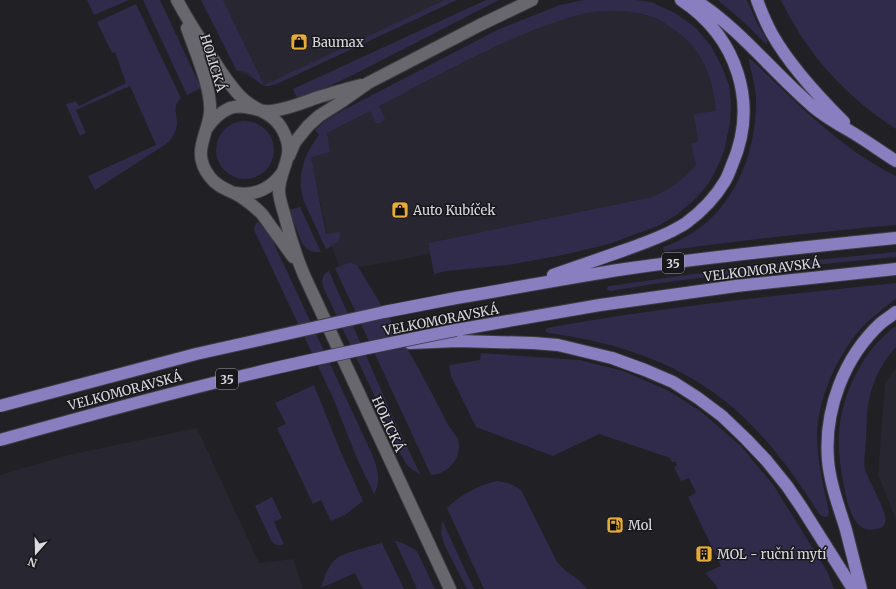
<svg xmlns="http://www.w3.org/2000/svg" width="896" height="589" font-family="Merriweather,serif">
<style>
.built{fill:#272631}
.green{fill:#302b4a}
.lines{fill:none;stroke-linecap:round;stroke-linejoin:round}
.minor-casing{stroke:#3c3c41;stroke-width:14}
.major-casing{stroke:#3c3c41;stroke-width:14}
.minor{stroke:#68676e;stroke-width:12}
.major{stroke:#897ec0;stroke-width:12}
.major-bridge-casing{stroke:#3c3c41;stroke-width:14;stroke-linecap:butt}
.major-bridge{stroke:#897ec0;stroke-width:12}
.labels{text-anchor:middle;dominant-baseline:central;stroke-width:3;stroke-linejoin:round;paint-order:stroke}
.shield{fill:#17171c;stroke:#a0a0a4;stroke-width:1}
.shield-label{font-size:12px;font-weight:bold;fill:#dbdbdf}
.poi-label{font-size:13px;fill:#dbdbdf;stroke:#17171c;text-anchor:start}
.street-label{font-size:13px;fill:#dbdbdf;stroke:#17171c}
</style>
<rect width="100%" height="100%" fill="#202025"/>
<path class="built" d="M201 0H455L273 84H264L236 70Z
M625 9 664 21 681 32 694 46 705 62 717 102 715 122 696 165 688 175 674 186 652 197 428 243 430 254 383 263 340 270 327 233 310 156 326 132 531 28 586 11Z
M896 368V520L878 475 885 383Z
M197 428 259 563 293 559 303 589H0V475L68 455Z"/>
<path class="green" d="M87 0H129L94 15Z
M143 0H160L201 88 187 95Z
M201 0H223L264 85 445 0H457L279 83C276 84 271 86 267 86 257 86 249 67 237 71Z
M486 0H499L355 74 323 89 297 98 293 89Z
M584 0H636L651 2 675 13 696 28 711 46 722 67 729 85 731 103 730 123 724 151 718 166 709 183 696 198 678 214 660 225 609 244 563 255 508 265 446 271 434 274 428 243 652 197C671 188 682 181 696 165L691 143 698 142 694 114 716 111C713 77 702 47 673 29 668 26 664 22 660 20 637 10 610 9 586 13 581 14 576 16 571 17 557 21 544 26 531 31 479 52 429 80 379 106L385 118C384 121 380 124 376 123L370 111 327 133 330 152 311 157 326 234 340 232C342 241 334 245 326 249L305 204C295 179 303 156 319 135L315 130C327 118 341 111 355 104L499 29 560 5Z
M718 0H747L758 25 767 40V44L765 43 749 27Z
M781 0H896V129C846 97 806 53 781 0Z
M136 4 181 98C173 106 176 111 177 122 177 130 173 139 166 144L95 190 88 176 156 145 130 86 76 110 86 133 80 136 66 104 76 101 79 106 126 83 115 52 112 53 97 22Z
M749 59 753 61C797 103 841 149 896 176V225C819 232 742 240 665 251L663 250 664 247C672 244 681 240 689 235 735 208 757 151 756 99 756 88 751 72 749 60Z
M216 150a29 29 0 1 1 58 0a29 29 0 1 1-58 0Z
M300 207 321 252C312 253 307 250 302 243L289 210Z
M257 222H258L264 228 271 237 372 454C377 467 382 481 374 494L358 461 333 398 254 230V228Z
M896 252V257L753 271 653 284 611 291 608 290 607 289 608 286H610L735 268Z
M349 263C355 263 357 265 360 270 383 308 407 346 428 386 433 395 437 404 442 413 445 420 449 426 453 432 454 434 457 436 458 439 463 457 449 474 431 475L335 268Z
M329 271 392 415 420 474 413 470 408 466 405 462 400 453 376 399 323 287C321 280 323 274 329 271Z
M896 283V299C889 303 883 309 877 314 872 318 867 322 863 326 837 355 816 401 817 440 818 465 824 488 829 512L828 516 825 517 820 515C794 474 764 432 725 401 675 361 611 341 548 333L545 331 547 328C662 307 779 295 896 283Z
M896 326V347C882 362 873 380 869 400 866 413 867 426 866 439 866 449 863 460 865 469 868 481 889 513 885 523 884 526 880 529 876 529 853 535 847 502 844 486 841 470 838 452 839 435 841 395 863 349 896 326Z
M481 353 580 360 623 371 667 390 699 410 741 446 774 486 828 573 834 589H718L715 584 705 573 721 566 688 497 696 493 689 478 681 481 674 467 677 465 676 462H672L670 458 599 434 553 456 476 427 451 376 449 365 480 360Z
M314 385 340 450 363 501 345 515 331 521 321 500 313 504 277 428 286 424 275 403Z
M497 481C507 482 513 485 521 490L557 562 566 571 579 580 587 589H484L447 508C460 495 479 485 497 481Z
M272 497 282 518 274 522 284 544C279 546 276 546 272 542L255 506Z
M442 520 474 589H467L445 546 441 534Z
M395 541 403 543 417 551 435 589H417Z
M382 543 404 589H363L355 573 321 588C324 578 328 565 337 558 345 552 372 546 382 543Z"/>
<g class="lines">
<g class="minor-casing">
<path id="minor" d="M177 0C186 17 196 33 207 49 217 66 227 82 240 96 255 113 275 110 285 135 295 157 279 170 279 191 279 199 283 209 285 217 290 237 296 256 304 275L450 589
M187 28C195 51 212 89 210 113 207 137 191 153 210 177 218 188 230 190 241 197 249 202 255 207 262 214L293 257
M207 128C213 119 221 112 230 108 246 103 259 113 272 111 287 109 302 103 316 98 331 93 346 89 361 85
M289 156 295 142 308 126 319 116 341 102 368 83 480 25 532 0
M236 193C254 196 271 189 282 173"/>
</g>
<g class="major-casing">
<path id="major" d="M695 0C739 28 771 70 810 104 824 117 842 126 858 136 871 144 883 153 896 161
M757 0C761 11 766 23 772 34 790 66 818 96 844 122
M553 275C576 267 599 259 622 251 639 245 656 239 672 231 677 228 682 226 686 223 701 212 715 198 725 181 728 176 730 170 732 165 759 103 737 37 681 0
M451 299C509 289 567 278 625 269 715 256 805 247 896 238
M456 330 600 305 736 286 896 269
M410 343 458 341 533 343 558 345 612 358 645 370 673 382 698 398 722 416 746 439 766 460 787 486 802 508 853 589
M861 589C856 569 851 550 846 530 839 507 830 484 828 460 824 410 844 357 881 323 886 319 891 316 896 312"/>
</g>
<use href="#minor" class="minor"/>
<use href="#major" class="major"/>
<g class="major-bridge-casing">
<path id="major-bridge" d="M0 406 196 354 384 312 451 299
M0 440C82 417 163 395 246 375 316 358 386 344 456 330"/>
</g>
<use href="#major-bridge" class="major-bridge"/>
</g>
<defs>
<g id="shop-square" transform="scale(0.9)"><rect x="-9" y="-9" width="18" height="18" rx="4" fill="#e7ac37" stroke="#17171c"/><path d="M-5-2.5h2.3a2.7 3.5 0 0 1 5.4 0H5L5.5 6h-11ZM-1.5-2.5h3a1.5 2.3 0 0 0-3 0Z" fill="#111"/></g>
<g id="fuel-square" transform="scale(0.9)"><rect x="-9" y="-9" width="18" height="18" rx="4" fill="#e7ac37" stroke="#17171c"/><path d="M-5.5-6h7V0h2V4h1.3V-2.5L3-4.5l.8-.8L6-3V5H2.5V1h-1V6h-7ZM-4.2-4.7v3.2H.2V-4.7Z" fill="#111"/></g>
<g id="building-square" transform="scale(0.9)"><rect x="-9" y="-9" width="18" height="18" rx="4" fill="#e7ac37" stroke="#17171c"/><path d="M-4-6H4V6H1V3H-1V6H-4ZM-2.5-4.3h1.7v1.8h-1.7ZM.8-4.3h1.7v1.8H.8ZM-2.5-1h1.7V.8h-1.7ZM.8-1h1.7V.8H.8Z" fill="#111"/></g>
</defs>
<g fill-rule="evenodd">
<use href="#shop-square" x="299" y="42"/>
<use href="#shop-square" x="400" y="210"/>
<use href="#fuel-square" x="615" y="525"/>
<use href="#building-square" x="704" y="554"/>
</g>
<g class="labels">
<g class="shield">
<rect x="662" y="253" width="22" height="20" rx="3"/>
<rect x="216" y="369" width="22" height="20" rx="3"/>
</g>
<g class="shield-label">
<text x="673" y="263">35</text>
<text x="227" y="379">35</text>
</g>
<g class="poi-label">
<text x="312" y="42">Baumax</text>
<text x="413" y="210">Auto Kubíček</text>
<text x="628" y="525">Mol</text>
<text x="717" y="554">MOL - ruční mytí</text>
</g>
<g class="street-label">
<text transform="translate(213 63) rotate(73)">HOLICKÁ</text>
<text transform="translate(762 270) rotate(-7)">VELKOMORAVSKÁ</text>
<text transform="translate(441 320) rotate(-11)">VELKOMORAVSKÁ</text>
<text transform="translate(125 391) rotate(-15)">VELKOMORAVSKÁ</text>
<text transform="translate(388 424) rotate(65)">HOLICKÁ</text>
</g>
</g>
<g transform="translate(36 553) rotate(200)" stroke="#17171c" stroke-width="3" paint-order="stroke">
<path d="M0-3L7 15L0 10L-7 15Z" fill="#dbdbdf"/>
<text y="-6" font-size="11" font-weight="bold" text-anchor="middle" fill="#dbdbdf">N</text>
</g>
</svg>
